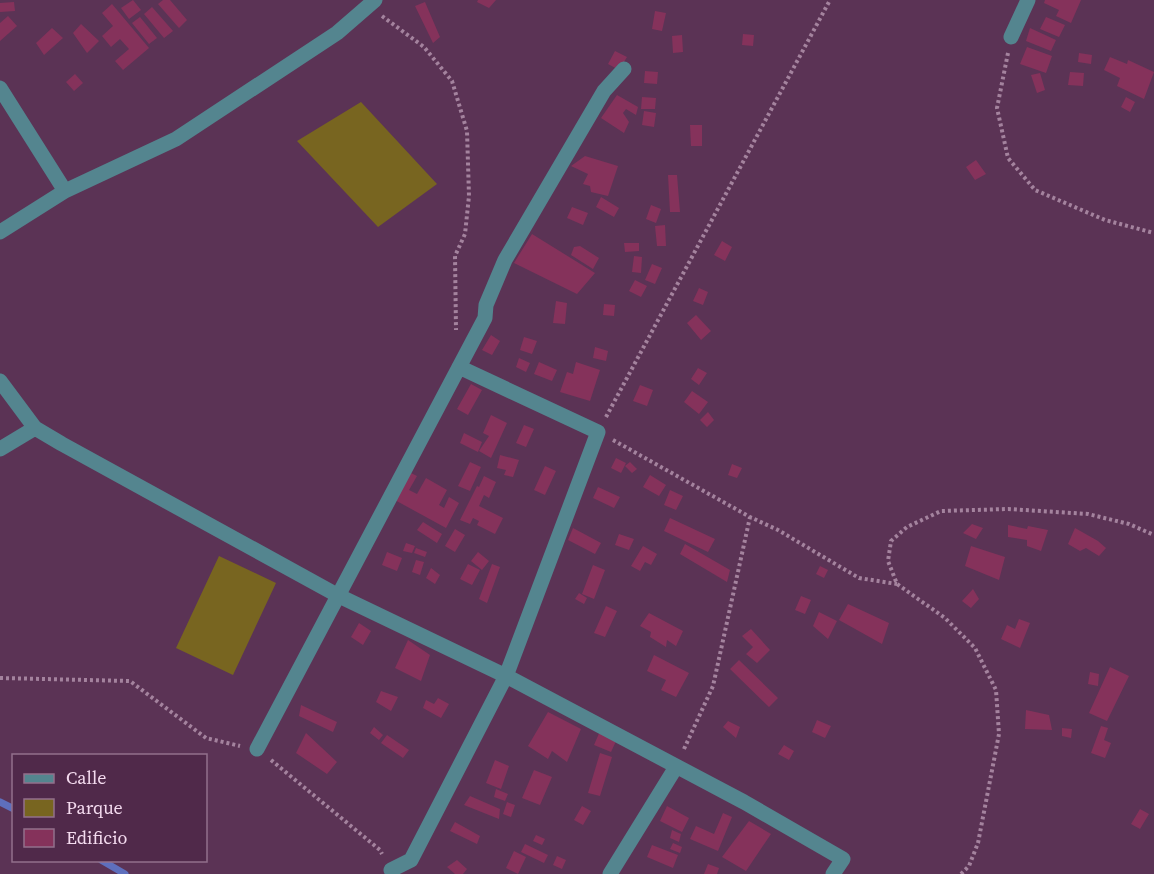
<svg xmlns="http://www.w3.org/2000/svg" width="1154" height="874" font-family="'Source Serif 4',serif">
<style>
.green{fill:#786520}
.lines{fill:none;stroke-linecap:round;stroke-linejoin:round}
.stream{stroke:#5e6fbd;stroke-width:7}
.building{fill:#85325b}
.path{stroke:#a4839e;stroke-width:4;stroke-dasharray:3 3;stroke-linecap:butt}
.minor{stroke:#54858f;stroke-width:15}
</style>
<rect width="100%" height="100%" fill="#5b3355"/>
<path class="green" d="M361 102 437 184 378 227 297 141Z
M219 556 276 583 233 675 176 648Z"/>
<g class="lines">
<path class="stream" d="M0 802 14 809
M101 860 125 874"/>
</g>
<path class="building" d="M133 0 141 10 129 19 121 8Z
M163 0H170L187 20 179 28 158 4Z
M478 0H496L489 8 477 2Z
M1045 0H1081L1071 23 1056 16 1059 10 1044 3Z
M14 2 15 11 0 12V3Z
M425 2 440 37 433 43 415 6Z
M112 4 149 48 123 70 115 61 129 49 120 39 111 47 102 36 113 26 102 13Z
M152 7 173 31 164 38 144 14Z
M655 11 666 13 662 31 652 29Z
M8 16 17 26 0 41V23Z
M140 17 157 38 149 44 132 23Z
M1046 17 1065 25 1059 37 1040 29Z
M81 24 99 41 87 53 73 33Z
M52 28 63 38 44 55 36 43Z
M1030 28 1056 40 1051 51 1026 41Z
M743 34 754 35 753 46 742 45Z
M682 35 683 52 673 53 672 36Z
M1027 47 1052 56 1046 73 1020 64Z
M615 51 627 57 619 70 608 64Z
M1079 53 1092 55 1091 64 1078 62Z
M1110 57 1127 64 1128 60 1154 72 1144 99 1117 86 1120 78 1104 70Z
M645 71 658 72 657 84 644 83Z
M1070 72 1084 73 1083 86 1068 85Z
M1040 73 1045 90 1037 93 1031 75Z
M75 74 83 83 74 91 66 82Z
M617 95 638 107 636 115 626 109 623 113 629 122 624 133 601 118Z
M642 97 656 98 655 109H641Z
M1126 97 1135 102 1130 112 1121 107Z
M644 111 656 113 654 127 642 125Z
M690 125H702V146H691Z
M585 156 618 166 608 196 591 192 590 186 583 184 588 174 571 166Z
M976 160 986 174 975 180 966 167Z
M668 175H677L680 212H670Z
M601 197 619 208 614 217 596 207Z
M651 205 661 209 656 223 646 219Z
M572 207 588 213 583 225 567 218Z
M665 225 666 246H657L655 226Z
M532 234 595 273 577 294 514 263Z
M722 241 732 247 725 261 714 255Z
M624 243H639V251L625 252Z
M580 246 599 258 593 269 571 255 574 247Z
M634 256 642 257 641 273 632 272Z
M652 264 662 268 655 284 645 280Z
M635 280 647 286 641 297 629 291Z
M699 288 708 292 703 305 693 301Z
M556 301 567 303 565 324 553 323Z
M604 304 615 305 614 316 603 315Z
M696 315 711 331 701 340 687 323Z
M491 335 500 341 492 355 482 350Z
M524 337 537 341 532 354 520 350Z
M595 347 608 351 606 361 593 358Z
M519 358 530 363 526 372 516 367Z
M539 362 557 370 552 381 534 374Z
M576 362 600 370 590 401 560 392 567 372 573 374Z
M698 368 707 373 699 385 691 379Z
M471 384 482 390 468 415 457 409Z
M640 385 653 390 647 406 633 401Z
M692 391 708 402 699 414 684 402Z
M708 412 714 420 707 427 700 420Z
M491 415 507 423 491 458 479 451 489 436 483 433Z
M524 425 534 429 526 447 516 443Z
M464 433 482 442 478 452 460 443Z
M500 455 519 460 513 477 504 475 506 470 497 468Z
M616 458 626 463 621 473 611 468Z
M470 462 481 467 470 491 458 486Z
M630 462 637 469 632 473 625 466Z
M732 464 742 468 737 478 728 475Z
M545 466 556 471 545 495 534 490Z
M407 471 417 476 409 490 417 494 426 478 447 490 439 505 444 508 449 497 459 503 446 528 393 499Z
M650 475 666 485 659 496 643 487Z
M484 476 496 482 489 498 484 495 479 506 503 518 495 534 477 525 479 521 473 518 470 524 460 520 477 486 479 487Z
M598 487 620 497 614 508 593 498Z
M670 490 683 496 676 510 664 505Z
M670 518 715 539 708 552 664 531Z
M423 522 442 534 437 543 417 530Z
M972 524 983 528 976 539 963 533Z
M1008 525 1027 529 1028 526 1048 530 1041 551 1027 546V540L1008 537Z
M573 528 601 543 595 554 568 540Z
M1075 528 1098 541 1106 548 1099 556 1086 548 1080 551 1068 544Z
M455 529 465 535 455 552 445 546Z
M619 534 634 539 629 550 615 545Z
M406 543 415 546 412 553 403 551Z
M685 544 730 570 727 582 680 554Z
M643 546 657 554 651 565 645 562 640 571 631 566Z
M971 546 1005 557 999 580 965 566Z
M416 548 427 552 425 557 414 553Z
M387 552 402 558 397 571 382 565Z
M478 552 489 561 482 570 471 561Z
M416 560 424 562 420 575 412 572Z
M468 564 480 570 472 585 460 579Z
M492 564 500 567 487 603 479 599Z
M593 565 605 570 594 599 582 594Z
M820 566 828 570 824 578 816 574Z
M431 568 440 575 435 584 426 578Z
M973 589 979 599 971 608 962 601Z
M579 593 587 598 584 604 575 599Z
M801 596 811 600 805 614 795 610Z
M848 604 889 623 882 644 839 620Z
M606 606 617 611 605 637 594 633Z
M819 612 837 621 828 639 813 626Z
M649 613 683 631 676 646 667 640 666 647 650 637 651 632 640 626Z
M1019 619 1030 623 1020 648 1001 639 1007 625 1015 629Z
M359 623 371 631 363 645 351 637Z
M751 629 770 650 757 663 746 654 753 647 742 636Z
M408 640 430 655 421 681 395 668Z
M654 655 689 673 676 697 661 690 666 680 647 671Z
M739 660 778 698 769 707 730 669Z
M1110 667 1129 676 1107 721 1089 713Z
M1090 672 1099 674 1098 686 1088 684Z
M381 691 398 697 391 711 376 702Z
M438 698 449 704 441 718 423 708 426 700 434 704Z
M301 705 337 722 333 732 299 716Z
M1026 710 1049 715 1052 730 1025 729Z
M548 712 581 729 567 762 552 751 548 759 528 746Z
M817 720 831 726 825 738 812 732Z
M728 721 740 727 736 738 723 727Z
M1101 726 1108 728 1104 740 1111 743 1105 758 1091 753Z
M374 727 383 735 379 740 370 733Z
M1062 728 1072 729 1071 738 1062 736Z
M600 731 617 739 611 752 594 745Z
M306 733 337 762 327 774 296 753Z
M387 735 409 750 403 758 381 743Z
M784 745 794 751 789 760 778 754Z
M600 753 612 757 600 796 588 793Z
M495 760 509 766 501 789 486 783Z
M534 770 552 777 540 805 522 798Z
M496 789 508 794 505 801 494 797Z
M470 796 500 809 499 819 464 805Z
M507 802 515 805 511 817 503 814Z
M582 806 591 811 583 825 574 820Z
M667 806 689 818 682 832 660 821Z
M1140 809 1149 814 1140 829 1131 824Z
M723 813 732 817 718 851 690 839 696 826 714 834Z
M749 821 771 834 746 871 722 857Z
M455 822 480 836 477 844 450 831Z
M672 830 681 834 679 842 670 838Z
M536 835 545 839 542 845 533 841Z
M673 843 682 847 680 853 670 849Z
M525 844 548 855 544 863 521 852Z
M652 845 678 855 673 868 647 857Z
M514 851 526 857 518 874 506 868Z
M557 856 566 860 562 869 553 865Z
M457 860 467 869 463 874H455L447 867Z
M708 864 719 868 717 874H704Z"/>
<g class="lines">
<path class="path" d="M382 16 424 47 452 81 467 131 469 196 465 234 455 256 456 330
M1008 53 997 108 1008 158 1035 190 1105 220 1154 233
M606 417 830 0
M613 440 750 517 778 530 859 578 897 584
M0 678 130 681 206 738 240 746
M684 749 713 686 750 517
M271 760 380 850 382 854
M961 874 969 866 978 843 999 734 996 690 975 648 945 618 897 584 888 561 891 541 907 527 941 511 1008 509 1088 514 1129 524 1154 535"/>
<path class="minor" d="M1011 37 1028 0
M0 88 65 191
M0 232 65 191 176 139 337 33 375 0
M0 381 35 428 62 444 337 595 506 676 744 802 843 859 833 874
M0 449 35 428
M257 749 485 318 486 305 505 260 604 91 624 69
M391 870 411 860 506 676 598 432 459 367
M610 874 676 767"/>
</g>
<rect x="12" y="754" width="195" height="108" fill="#50294a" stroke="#92708c" stroke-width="1.5"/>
<rect x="24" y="774" width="30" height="9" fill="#54858f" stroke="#92708c" stroke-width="1.5"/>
<text x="66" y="784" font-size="18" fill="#f4dbef">Calle</text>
<rect x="24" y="799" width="30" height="18" fill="#786520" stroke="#92708c" stroke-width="1.5"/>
<text x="66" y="814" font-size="18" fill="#f4dbef">Parque</text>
<rect x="24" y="829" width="30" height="18" fill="#85325b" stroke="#92708c" stroke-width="1.5"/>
<text x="66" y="844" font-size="18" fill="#f4dbef">Edificio</text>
</svg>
